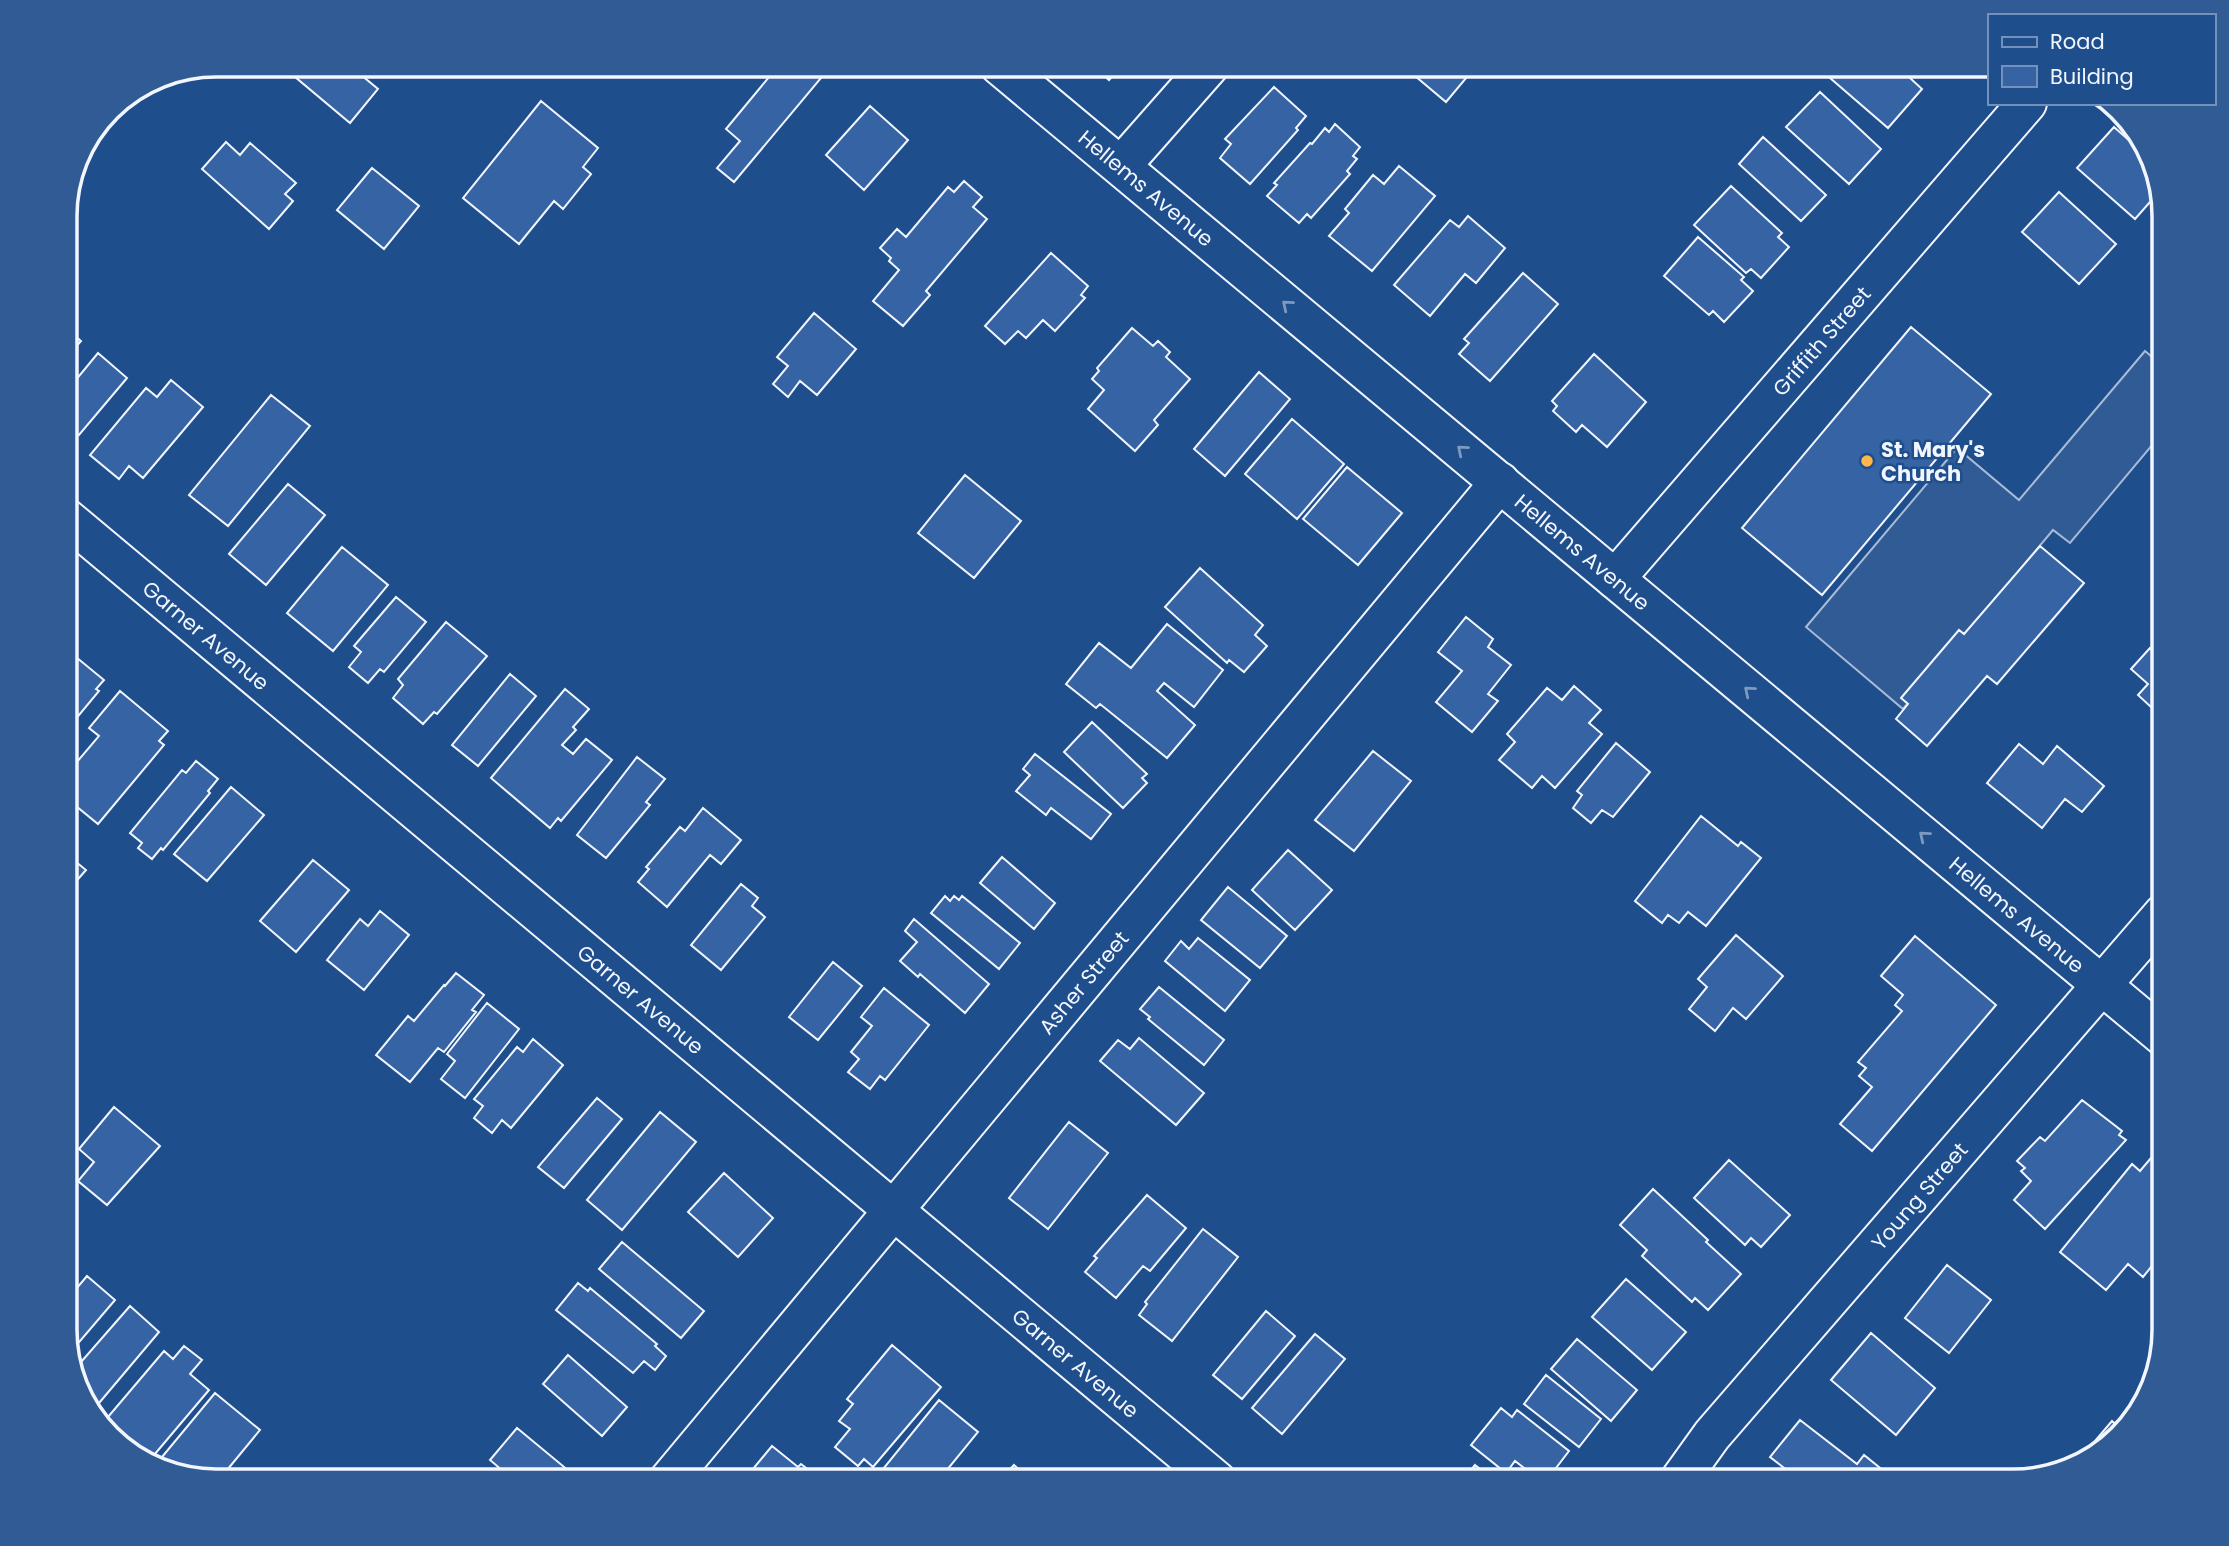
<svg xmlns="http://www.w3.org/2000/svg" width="2229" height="1546" font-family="Poppins,sans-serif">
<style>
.parking{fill:#305b95;stroke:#a8bbd7;stroke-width:2}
.building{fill:#3563a3;stroke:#f2f6ff;stroke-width:2}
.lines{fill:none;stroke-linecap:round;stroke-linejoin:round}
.minor-casing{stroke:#f2f6ff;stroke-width:42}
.tertiary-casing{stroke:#f2f6ff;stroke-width:42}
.minor{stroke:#1f4e8c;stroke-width:38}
.tertiary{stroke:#1f4e8c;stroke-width:38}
.oneway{stroke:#7e9ac0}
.poi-dot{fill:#ffb74d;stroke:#1f4e8c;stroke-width:2.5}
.labels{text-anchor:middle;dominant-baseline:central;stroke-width:5;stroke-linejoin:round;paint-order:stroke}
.street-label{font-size:21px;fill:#f2f6ff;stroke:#1f4e8c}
.poi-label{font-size:21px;font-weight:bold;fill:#f2f6ff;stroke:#1f4e8c;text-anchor:start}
.rim{fill:none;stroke:#f2f6ff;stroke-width:3.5}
</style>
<rect width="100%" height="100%" fill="#1f4e8c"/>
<path class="parking" d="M2145 351 2164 367V431L2070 543 2053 530 1903 709 1806 627 1957 448 2019 500Z"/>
<path class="building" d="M293 65H349L378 89 350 123 288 71Z
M779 65H821L814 73 821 78 734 182 717 168 740 141 726 129Z
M1092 65H1122L1109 80Z
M1402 65H1464L1472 71 1446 102Z
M1815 65H1909L1916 71 1910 78 1922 89 1888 128Z
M1274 87 1306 116 1296 128 1298 130 1250 184 1220 158 1231 144 1225 139Z
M1820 92 1881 149 1849 184 1786 127Z
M541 101 598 148 583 167 591 174 563 209 554 201 519 244 463 198Z
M870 106 908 140 864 190 826 155Z
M1335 124 1360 147 1353 156 1357 159 1347 171 1350 174 1311 218 1307 214 1299 223 1267 196 1277 185 1274 183 1310 143 1312 144 1325 128 1329 132Z
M2114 127 2149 158 2158 193 2135 219 2077 168Z
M1763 137 1826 195 1801 221 1739 164Z
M226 142 240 155 250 143 296 183 285 194 293 201 269 229 202 169Z
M1399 166 1435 196 1372 271 1329 236 1349 213 1345 209 1373 175 1384 184Z
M372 168 419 206 384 249 337 210Z
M964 181 982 197 973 207 987 219 926 291 930 295 903 326 873 301 899 270 889 261 891 258 880 248 897 229 906 237 948 187 954 192Z
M1731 186 1782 233 1778 237 1789 247 1761 278 1751 269 1746 273 1694 225Z
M2059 192 2116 244 2079 284 2022 232Z
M1468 216 1505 248 1476 283 1465 274 1430 316 1394 285 1450 220 1459 227Z
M1698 237 1744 277 1741 280 1753 291 1724 322 1713 311 1709 315 1664 276Z
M1051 253 1088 286 1081 295 1085 298 1055 331 1043 320 1026 338 1018 331 1005 344 985 326Z
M1523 273 1558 304 1490 381 1459 354 1469 343 1464 339Z
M814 313 856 349 817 395 800 381 788 397 773 384 788 366 777 357Z
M65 327 81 341 65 359Z
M1911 327 1991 394 1822 595 1742 528Z
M1132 328 1153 346 1158 341 1170 352 1166 357 1190 379 1154 420 1158 425 1135 451 1088 409 1104 390 1092 379 1099 371 1097 368Z
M98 353 127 378 79 435 76 433 69 441 65 438V393Z
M1594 354 1646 402 1607 447 1582 425 1576 432 1553 411 1557 406 1552 401Z
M1259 372 1290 399 1225 476 1194 449Z
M171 380 203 407 143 478 129 466 119 479 90 455 146 388 157 397Z
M271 395 310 426 228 526 189 495Z
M1292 419 1344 464 1297 519 1245 474Z
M1347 467 1402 513 1358 565 1303 519Z
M965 475 1021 521 974 578 918 533Z
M288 484 325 515 266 585 229 554Z
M2040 546 2084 583 1997 684 1987 676 1927 746 1896 719 1908 704 1901 698 1959 630 1964 634Z
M342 547 388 585 333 651 287 613Z
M1200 568 1263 625 1255 635 1267 646 1244 672 1229 660 1227 663 1165 607Z
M396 597 426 622 384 672 380 669 368 683 349 667 361 652 354 646Z
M1466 617 1493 639 1488 647 1511 665 1488 694 1498 701 1472 732 1436 702 1462 671 1438 652Z
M446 622 487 656 437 714 434 712 423 724 393 698 403 685 398 679Z
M1167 624 1223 670 1194 707 1164 683 1157 691 1195 725 1167 758 1100 704 1096 708 1066 684 1099 643 1131 668Z
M65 648 104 680 96 689 99 691 65 732Z
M2150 648 2164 661V719L2138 695 2148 684 2131 669Z
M510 674 536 696 478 766 452 745Z
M1574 686 1601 710 1589 723 1602 734 1555 788 1542 776 1532 788 1499 760 1515 742 1507 734 1547 688 1562 700Z
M565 689 589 709 573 727 576 730 562 745 573 754 586 739 612 760 561 821 558 818 550 828 491 778Z
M120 691 168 731 159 741 164 745 98 824 65 797V776L99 736 89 728Z
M1092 722 1147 774 1142 778 1147 783 1123 808 1064 752Z
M1616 743 1650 772 1613 817 1602 810 1591 823 1573 808 1582 795 1577 791Z
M2019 744 2043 764 2057 746 2104 786 2082 812 2065 799 2042 828 1987 783Z
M1373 751 1411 781 1354 851 1315 820Z
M1035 754 1111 814 1091 839 1051 808 1046 815 1016 791 1030 775 1023 769Z
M637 757 665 779 646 802 650 805 606 858 577 835Z
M196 761 218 779 208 791 210 793 163 850 161 848 152 859 138 848 142 843 130 833 182 770 186 773Z
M231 787 264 815 207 881 174 854Z
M703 808 741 840 721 864 710 855 667 907 638 882 649 869 646 867 680 827 685 831Z
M1701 816 1738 846 1741 842 1761 858 1706 926 1688 912 1679 923 1668 915 1662 923 1635 901Z
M1288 850 1332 890 1295 930 1252 890Z
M65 853 86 870 65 894Z
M1002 857 1055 903 1034 929 980 883Z
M313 860 349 890 296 952 260 921Z
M741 884 758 898 752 906 765 917 721 970 691 945Z
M1228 887 1287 936 1260 968 1201 920Z
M945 896 950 901 954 896 959 900 962 896 1020 943 999 969 931 913Z
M380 911 409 935 364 990 327 960 360 919 368 926Z
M914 919 989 984 965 1013 920 974 918 977 900 961 917 942 905 931Z
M1736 935 1783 976 1746 1019 1733 1008 1715 1031 1689 1009 1707 987 1698 979Z
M1915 936 1996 1005 1872 1151 1840 1124 1872 1087 1859 1076 1866 1068 1858 1062 1902 1011 1895 1005 1903 995 1881 976Z
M1198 938 1250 980 1225 1011 1165 961 1181 941 1189 949Z
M833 962 862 986 818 1040 789 1017Z
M456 973 484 995 472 1010 476 1012 444 1052 438 1048 410 1082 376 1055 408 1016 414 1021 444 985 445 986Z
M1159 987 1224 1040 1204 1065 1148 1019 1150 1017 1140 1009Z
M884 988 929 1025 885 1080 880 1076 870 1089 848 1072 859 1059 851 1052 872 1026 861 1017Z
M487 1003 519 1029 465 1098 441 1079 455 1061 447 1054Z
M1139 1038 1204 1093 1176 1125 1100 1061 1118 1040 1130 1049Z
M533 1039 563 1065 511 1128 502 1120 492 1133 474 1118 483 1106 474 1099 517 1047 523 1052Z
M597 1098 622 1119 564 1188 538 1167Z
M2082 1100 2122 1131 2119 1135 2126 1140 2045 1229 2014 1200 2031 1181 2021 1171 2025 1168 2017 1161 2040 1137 2045 1141Z
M114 1107 160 1146 107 1205 78 1181 94 1162 79 1149Z
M660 1112 696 1142 622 1230 587 1200Z
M1069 1122 1108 1153 1048 1229 1009 1198Z
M2151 1158 2164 1169V1251L2143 1277 2128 1264 2106 1290 2060 1252 2132 1164 2140 1171Z
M1729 1160 1790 1215 1761 1247 1751 1238 1745 1245 1694 1198Z
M724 1173 773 1218 738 1257 688 1212Z
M1653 1189 1708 1240 1706 1242 1741 1274 1708 1310 1695 1298 1692 1302 1642 1256 1647 1250 1620 1225Z
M1147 1195 1186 1228 1150 1271 1143 1266 1116 1298 1085 1272 1097 1258 1094 1256Z
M1203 1229 1238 1257 1172 1341 1139 1315 1147 1304 1145 1302Z
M622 1242 704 1311 681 1338 599 1269Z
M1947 1265 1991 1300 1949 1353 1905 1318Z
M87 1276 115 1300 69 1354 65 1339V1302Z
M1626 1279 1686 1332 1652 1370 1592 1317Z
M578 1283 588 1291 590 1288 657 1344 655 1346 666 1356 655 1370 644 1361 633 1373 556 1310Z
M130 1306 159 1332 94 1409 83 1399 74 1370Z
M1266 1311 1295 1336 1242 1399 1213 1375Z
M1871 1333 1935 1388 1896 1435 1831 1380Z
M1315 1334 1345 1359 1282 1434 1252 1408Z
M1577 1339 1637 1390 1611 1421 1551 1369Z
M892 1345 941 1387 873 1467 864 1459 858 1466 835 1447 850 1429 839 1421 853 1404 847 1399Z
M184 1346 202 1360 190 1374 209 1390 149 1461 132 1455 102 1424 164 1351 173 1359Z
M568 1355 627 1407 602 1436 543 1384Z
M1546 1375 1601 1419 1579 1447 1524 1404Z
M215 1393 260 1430 218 1481 157 1463Z
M939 1400 978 1432 938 1481H898L883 1469Z
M1501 1408 1512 1417 1517 1410 1569 1451 1546 1481 1534 1471 1532 1474 1515 1461 1506 1473 1471 1445Z
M1800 1420 1857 1464 1864 1455 1895 1480 1801 1481 1770 1457Z
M2112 1421 2121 1429 2101 1447 2095 1441Z
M517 1428 569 1471 560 1481H521L513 1474 510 1477 490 1460Z
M772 1446 798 1467 801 1464 823 1481H743Z
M1014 1465 1032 1481H999Z
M1475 1465 1496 1481H1462Z"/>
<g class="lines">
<g class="minor-casing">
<g id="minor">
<path d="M1121 166 1210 65"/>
<path id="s1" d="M65 517 1217 1481"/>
<path id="s2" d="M1615 579 2027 103"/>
<path id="s3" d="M668 1481 1500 482"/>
<path id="s4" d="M1679 1481 1712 1435 2164 913"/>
</g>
</g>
<g class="tertiary-casing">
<g id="tertiary">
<path id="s5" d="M999 65 2164 1037"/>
</g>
</g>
<use href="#minor" class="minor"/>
<use href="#tertiary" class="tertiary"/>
</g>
<defs><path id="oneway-chevron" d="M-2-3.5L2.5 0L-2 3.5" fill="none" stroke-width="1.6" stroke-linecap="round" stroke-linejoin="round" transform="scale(1.75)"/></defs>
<g class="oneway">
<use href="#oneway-chevron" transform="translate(1287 305) rotate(-140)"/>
<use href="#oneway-chevron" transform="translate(1462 450) rotate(-140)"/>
<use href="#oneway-chevron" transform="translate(1749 691) rotate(-140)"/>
<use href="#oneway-chevron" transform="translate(1924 836) rotate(-140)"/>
</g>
<circle class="poi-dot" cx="1867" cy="461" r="7"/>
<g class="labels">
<g class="street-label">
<text stroke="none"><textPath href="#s5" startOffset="192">Hellems Avenue</textPath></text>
<text stroke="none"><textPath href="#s2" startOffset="315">Griffith Street</textPath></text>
<text stroke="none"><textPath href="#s5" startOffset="760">Hellems Avenue</textPath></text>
<text stroke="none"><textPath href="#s1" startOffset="184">Garner Avenue</textPath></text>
<text stroke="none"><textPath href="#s5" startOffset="1326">Hellems Avenue</textPath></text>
<text stroke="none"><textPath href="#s3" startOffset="649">Asher Street</textPath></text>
<text stroke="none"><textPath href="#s1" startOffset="751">Garner Avenue</textPath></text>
<text stroke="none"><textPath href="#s4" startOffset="373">Young Street</textPath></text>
<text stroke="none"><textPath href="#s1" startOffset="1318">Garner Avenue</textPath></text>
</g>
<g class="poi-label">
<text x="1881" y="449">St. Mary's<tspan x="1881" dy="24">Church</tspan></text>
</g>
</g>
<path d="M0 0H2229V1546H0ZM216 77H2013A139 139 0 0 1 2152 216V1330A139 139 0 0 1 2013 1469H216A139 139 0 0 1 77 1330V216A139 139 0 0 1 216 77Z" fill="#305b95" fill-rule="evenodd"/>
<path class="rim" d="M216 77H2013A139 139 0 0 1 2152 216V1330A139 139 0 0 1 2013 1469H216A139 139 0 0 1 77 1330V216A139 139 0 0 1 216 77Z"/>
<rect x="1988" y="14" width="228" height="91" fill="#1f4e8c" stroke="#7391ba" stroke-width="2"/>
<rect x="2002" y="37" width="35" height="10" fill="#1f4e8c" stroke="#7391ba" stroke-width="2"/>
<text x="2050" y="49" font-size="21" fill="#f2f6ff">Road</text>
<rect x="2002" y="66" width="35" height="21" fill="#3563a3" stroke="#7391ba" stroke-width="2"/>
<text x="2050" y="84" font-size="21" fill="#f2f6ff">Building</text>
</svg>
